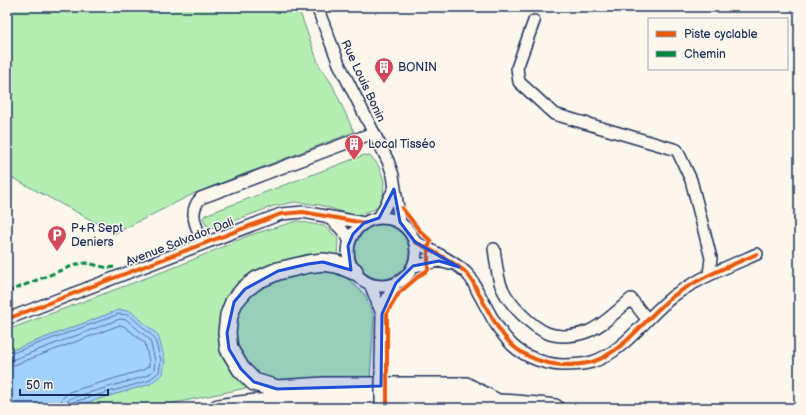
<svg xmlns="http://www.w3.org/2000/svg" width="806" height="415" font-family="'Balsamiq Sans',sans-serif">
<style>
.green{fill:#b4eeb3;stroke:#688e88}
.water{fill:#a0d2fd;stroke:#6b91bd}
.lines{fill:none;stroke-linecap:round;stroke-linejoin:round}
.shore{stroke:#50709e;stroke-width:1}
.minor-casing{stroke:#1b2f5e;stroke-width:14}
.highway-casing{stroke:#1b2f5e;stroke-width:20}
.minor{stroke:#fbf7ec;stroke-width:11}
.highway{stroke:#fbf7ec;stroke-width:17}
.minor-bridge-casing{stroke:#1b2f5e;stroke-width:14;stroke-linecap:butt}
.minor-bridge{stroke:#fbf7ec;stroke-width:11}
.quiet{stroke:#00873e;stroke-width:3;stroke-dasharray:6 3;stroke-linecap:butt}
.cycleway-casing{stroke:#fbf7ec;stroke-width:6}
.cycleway{stroke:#e8590c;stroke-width:4}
.marked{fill:#1d4ed8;fill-opacity:0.2;stroke:#1d4ed8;stroke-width:3;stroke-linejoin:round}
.labels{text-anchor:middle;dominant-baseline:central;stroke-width:3;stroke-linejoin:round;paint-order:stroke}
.poi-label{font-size:12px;fill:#1b2f5e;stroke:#fbf7ec;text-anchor:start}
.street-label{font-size:12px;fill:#1b2f5e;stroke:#fbf7ec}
</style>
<rect width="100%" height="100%" fill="#fbf7ec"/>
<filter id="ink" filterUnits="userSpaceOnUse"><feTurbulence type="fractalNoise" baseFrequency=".025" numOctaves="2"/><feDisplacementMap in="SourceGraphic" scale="8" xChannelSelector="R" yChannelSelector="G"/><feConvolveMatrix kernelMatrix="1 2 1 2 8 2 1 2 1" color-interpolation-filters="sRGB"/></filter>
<g filter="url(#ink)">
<path class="green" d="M7 7H298L319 65 332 84 354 132 195 193 114 234 104 227 7 175Z
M364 155 370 156 376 162 380 169 384 181 383 199 375 209 355 216 320 205 295 202 274 206 214 228 206 225 203 218 205 215Z
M297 221 324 226 338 238 337 259 235 289 218 326 226 361 251 387 151 408H68L150 384 158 335 130 311 119 310 7 352V330L178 266 250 235Z
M355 252a27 27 0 1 1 54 0a27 27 0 1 1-54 0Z
M315 268 337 272 346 277 365 295 374 317 370 379C344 380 278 386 257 373 251 369 247 363 243 358 237 351 233 341 234 332 236 316 240 303 253 292 271 278 296 279 315 268Z"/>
<path class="water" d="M119 310 130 311 158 335 165 360 163 374 150 384 68 408H7V352Z"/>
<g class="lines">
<path class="shore" d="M7 355 119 314 129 315 154 337 161 360 159 372 148 381 73 402 71 405 70 408
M7 360H12L120 319 127 320 150 340 155 360 154 370 146 376 71 398 67 402 65 408
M7 366 14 365 120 325 124 326 145 343 149 361V366L143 370 69 392 62 399 59 408"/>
<g class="minor-casing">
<path id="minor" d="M317 7 339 64 388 161 393 175 400 222
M534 21 517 68 519 82 554 114 677 150 691 180 711 258 709 275
M326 216C336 223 344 230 350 241
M348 252a34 34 0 1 1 68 0a34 34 0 1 1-68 0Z
M379 218 394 189
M415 242C429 249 460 264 469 276 473 280 475 287 478 292 488 310 497 330 512 345 525 357 544 364 562 365 571 365 582 365 592 362 625 352 648 314 676 294 701 277 729 266 757 254
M203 244C197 227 187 212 201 198L373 133
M494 249C496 260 497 278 502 288 509 304 531 326 547 333 559 338 577 336 589 331 605 324 618 310 631 299L647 319
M413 266 439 261 450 264
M370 284 382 314
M7 319 281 214 303 212 364 223
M381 362 382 314 387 299 396 283"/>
</g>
<g class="highway-casing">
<path id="highway" d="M354 271 337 264 323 262 308 264 278 271 257 280 245 289 234 302 229 315 227 333 229 349 241 369 254 382 277 389 324 386H466L494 401
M218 408C271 399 328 399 382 399 440 400 498 401 555 408"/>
</g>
<use href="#minor" class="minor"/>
<use href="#highway" class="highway"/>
<g class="minor-bridge-casing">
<path id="minor-bridge" d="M381 408V362"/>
</g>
<use href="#minor-bridge" class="minor-bridge"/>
<path class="quiet" d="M7 292 77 264 87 263 108 268 114 267"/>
<g class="cycleway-casing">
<path id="cycleway" d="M415 242C429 249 460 264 469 276 473 280 475 287 478 292 488 310 497 330 512 345 525 357 544 364 562 365 571 365 582 365 592 362 625 352 648 314 676 294 701 277 729 266 757 254
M7 319 281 214 303 212 364 223
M387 408V313L399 293 420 275 428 270V248L431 241 420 231 402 208"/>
</g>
<use href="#cycleway" class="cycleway"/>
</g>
</g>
<path class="marked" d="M394 189 400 222 415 242 459 267 439 261 413 266 396 283 382 314 381 386 277 389 254 382 241 369 229 349 227 333 234 302 245 289 278 271 308 264 323 262 351 270 348 246 353 234 364 223 379 218Z"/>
<defs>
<g id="building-pin" transform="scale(1)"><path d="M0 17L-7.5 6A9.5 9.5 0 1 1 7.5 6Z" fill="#d1495b" stroke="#fbf7ec"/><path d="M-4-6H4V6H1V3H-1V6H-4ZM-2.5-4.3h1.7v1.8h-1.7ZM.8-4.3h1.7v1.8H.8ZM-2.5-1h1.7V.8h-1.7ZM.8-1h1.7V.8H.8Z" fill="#fff"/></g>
<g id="parking-pin" transform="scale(1)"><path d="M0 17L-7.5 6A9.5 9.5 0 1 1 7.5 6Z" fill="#d1495b" stroke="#fbf7ec"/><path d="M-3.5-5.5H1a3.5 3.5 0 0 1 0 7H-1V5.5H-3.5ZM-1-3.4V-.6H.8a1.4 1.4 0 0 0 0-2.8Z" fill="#fff"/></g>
</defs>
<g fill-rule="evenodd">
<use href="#building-pin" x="384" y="67"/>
<use href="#building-pin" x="354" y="144"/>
<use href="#parking-pin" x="57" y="235"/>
</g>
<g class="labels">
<g class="poi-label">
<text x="398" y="67">BONIN</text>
<text x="368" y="144">Local Tisséo</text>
<text x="71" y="228">P+R Sept<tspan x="71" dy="14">Deniers</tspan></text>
</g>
<g class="street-label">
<text transform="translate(363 81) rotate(65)">Rue Louis Bonin</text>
<text transform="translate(180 242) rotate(-21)">Avenue Salvador Dali</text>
</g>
</g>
<rect width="806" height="415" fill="none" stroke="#fbf7ec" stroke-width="24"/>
<rect x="12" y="12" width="782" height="391" fill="none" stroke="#1b2f5e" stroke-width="1.5" filter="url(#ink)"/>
<rect x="648" y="18" width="140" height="52" fill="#fbf7ec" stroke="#a1a7b3"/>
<rect x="656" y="31" width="20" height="6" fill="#e8590c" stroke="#a1a7b3"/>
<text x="684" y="38" font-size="12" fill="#1b2f5e">Piste cyclable</text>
<rect x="656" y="51" width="20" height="6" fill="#00873e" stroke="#a1a7b3"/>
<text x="684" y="58" font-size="12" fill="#1b2f5e">Chemin</text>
<path d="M20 389v6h88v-6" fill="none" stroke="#1b2f5e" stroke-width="2"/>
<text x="26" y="389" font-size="12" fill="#1b2f5e" stroke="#fbf7ec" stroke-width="3" paint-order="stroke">50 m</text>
</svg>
